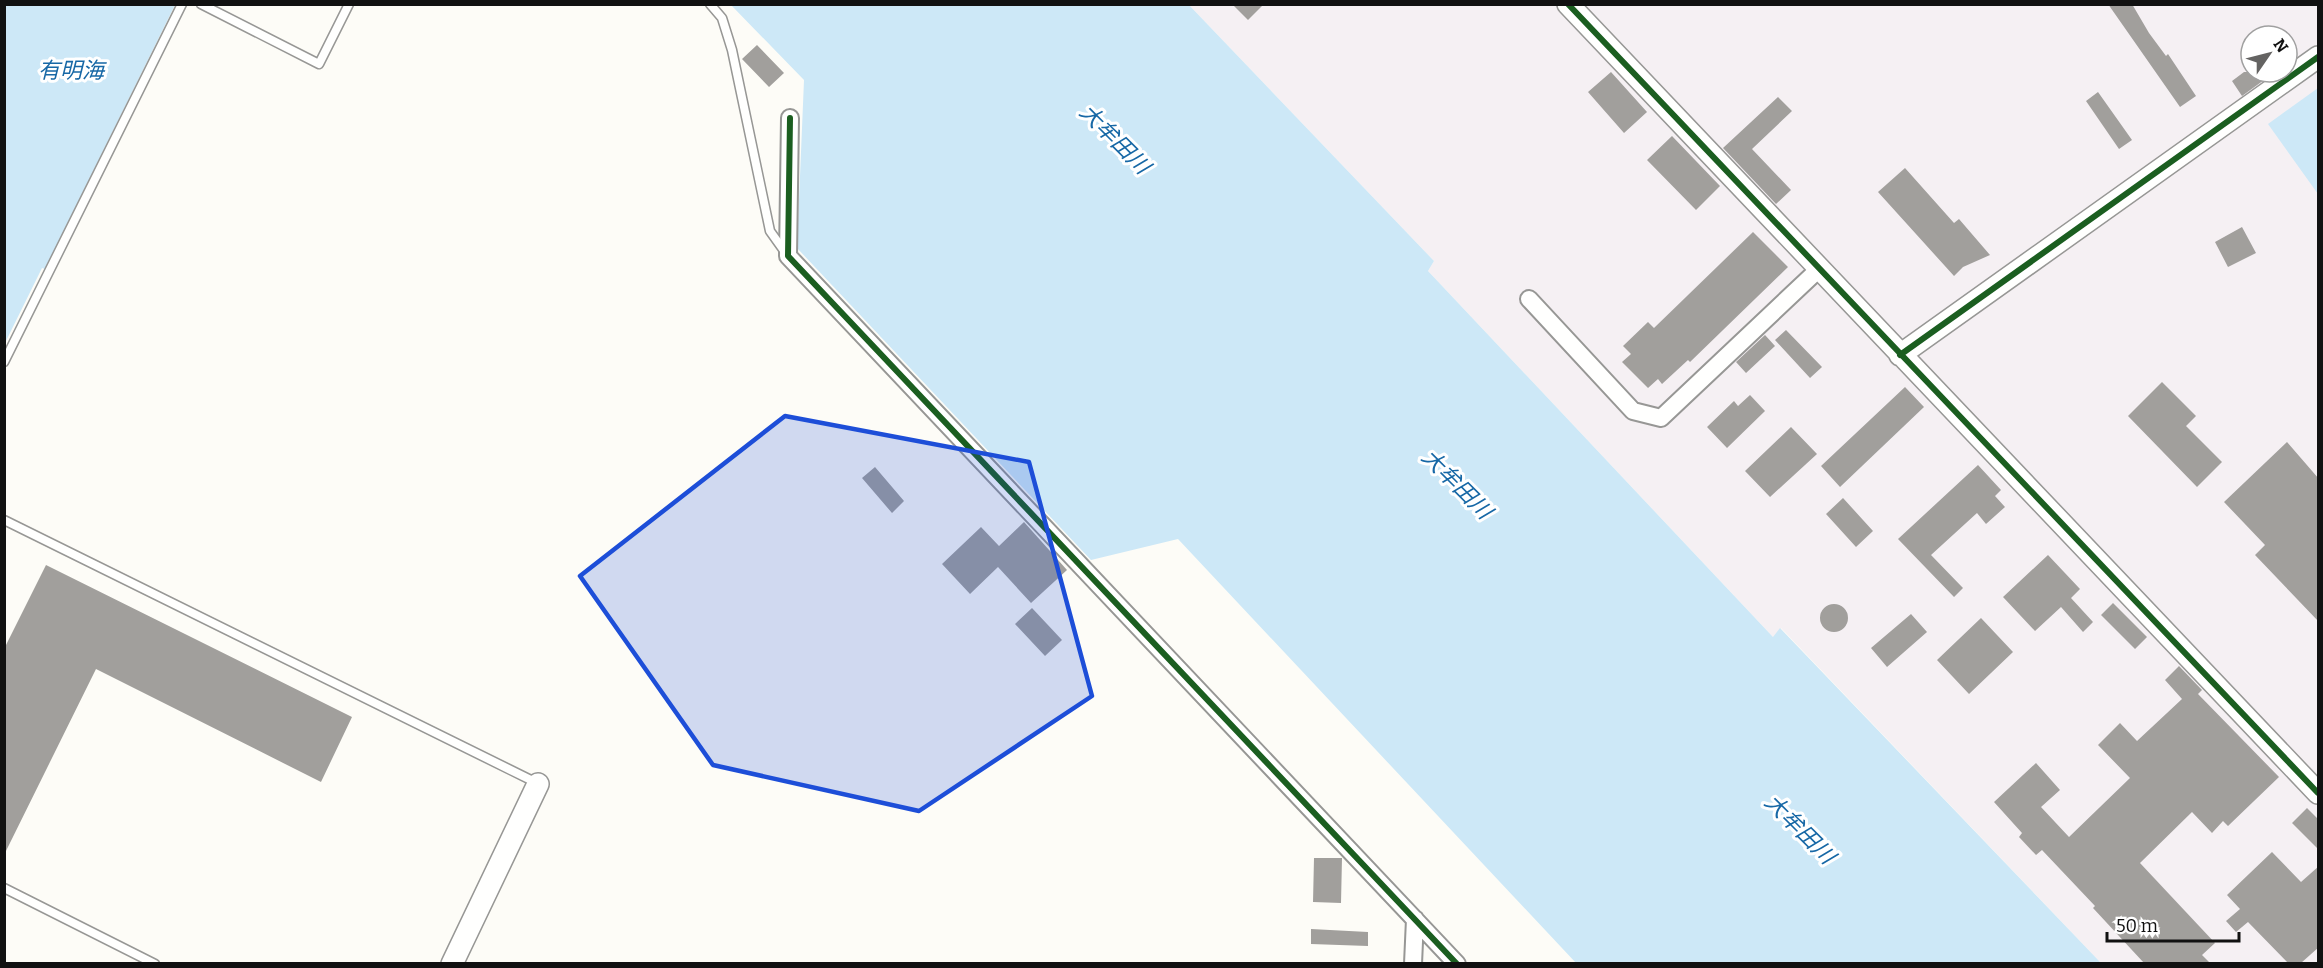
<svg xmlns="http://www.w3.org/2000/svg" width="2323" height="968" font-family="Bitter,'Noto Sans JP',serif">
<style>
.industrial{fill:#f5f0f3;fill-rule:evenodd}
.water{fill:#cde8f7}
.building{fill:#a19f9c}
.lines{fill:none;stroke-linecap:round;stroke-linejoin:round}
.service-casing{stroke:#979795;stroke-width:11}
.minor-casing{stroke:#979795;stroke-width:20}
.tertiary-casing{stroke:#979795;stroke-width:24}
.service{stroke:#fffffe;stroke-width:8}
.minor{stroke:#fffffe;stroke-width:16}
.tertiary{stroke:#fffffe;stroke-width:21}
.cycleway-casing{stroke:#fff;stroke-width:10}
.cycleway{stroke:#1b5e20;stroke-width:6}
.marked{fill:#1d4ed8;fill-opacity:0.2;stroke:#1d4ed8;stroke-width:4.5;stroke-linejoin:round}
.labels{text-anchor:middle;dominant-baseline:central;stroke-width:6;stroke-linejoin:round;paint-order:stroke}
.water-label{font-size:22px;font-style:italic;fill:#1768a6;stroke:#fff}
</style>
<rect width="100%" height="100%" fill="#fdfcf7"/>
<path class="industrial" d="M1189 5H2318V963H2101L1781 628 1774 638 1428 271 1434 261ZM2251 36H2287V72H2251Z"/>
<path class="water" d="M5 4 175 5 45 269 42 268 5 343Z
M731 5H1189L1434 261 1428 271 1773 637 1780 628 2101 963H1576L1178 539 1091 560 797 248 804 80Z
M2318 88V194L2268 124Z"/>
<path class="building" d="M1232 4H1264L1248 20Z
M2108 4H2132L2149 33 2166 56 2168 54 2196 96 2180 107Z
M757 45 784 73 769 87 742 59Z
M1611 72 1647 112 1624 133 1588 92Z
M2244 72H2275L2242 96 2232 81Z
M2098 92 2132 140 2119 149 2086 101Z
M1778 97 1792 111 1752 149 1791 190 1776 204 1723 148Z
M1672 136 1720 186 1696 210 1647 160Z
M1905 168 1954 223 1959 219 1990 255 1963 267 1954 276 1878 192Z
M2242 227 2256 253 2228 267 2215 242Z
M1753 232 1788 267 1690 362 1688 360 1662 384 1658 379 1648 388 1622 362 1631 354 1623 346 1648 322 1654 328Z
M1786 330 1822 367 1810 378 1775 340Z
M1765 335 1775 346 1746 373 1736 362Z
M2162 382 2196 416 2186 426 2222 462 2197 487 2128 416Z
M1905 387 1924 407 1840 487 1821 466Z
M1750 395 1765 411 1727 448 1707 427 1734 401 1738 406Z
M1791 427 1817 454 1770 497 1745 471Z
M2287 442 2319 479V622L2255 555 2265 545 2224 502Z
M1978 465 2001 490 1995 496 2005 507 1986 524 1977 513 1931 555 1963 588 1954 597 1898 539Z
M875 467 904 501 892 513 862 478Z
M1843 498 1873 531 1856 547 1826 514Z
M1024 522 1067 570 1031 603 998 567 970 594 942 564 981 527 999 546Z
M2048 555 2080 589 2071 598 2093 622 2083 632 2061 607 2035 631 2003 597Z
M46 565 352 717 321 782 96 669 4 855V649Z
M2113 603 2147 637 2135 649 2101 615Z
M1820 618a14 14 0 1 1 28 0a14 14 0 1 1-28 0Z
M1032 608 1062 640 1045 656 1015 624Z
M1911 614 1927 632 1887 667 1871 648Z
M1981 618 2013 652 1969 694 1937 660Z
M2179 666 2202 690 2198 694 2279 777 2228 826 2223 821 2212 833 2192 812 2140 863 2215 943 2202 955 2210 963H2144L2093 908 2095 906 2042 850 2036 855 2019 837 2022 833 1994 802 2036 763 2060 790 2041 807 2069 837 2130 778 2098 745 2120 723 2137 741 2182 699 2165 680Z
M2307 808 2319 820V850L2292 823Z
M2272 852 2301 882 2319 866V947L2301 963H2288L2248 922 2236 932 2226 921 2240 909 2227 895Z
M1314 858H1342L1341 903 1313 902Z
M1311 929 1368 932V946L1311 944Z"/>
<g class="lines">
<g class="service-casing">
<path id="service" d="M201 4 319 64 349 4
M710 4 722 18 732 50 770 231 785 252
M4 362 182 4
M4 520 537 783
M4 888 155 964"/>
</g>
<g class="minor-casing">
<path id="minor" d="M790 118 788 256 1457 964
M1529 299 1633 411 1661 418 1820 268
M1413 964 1415 919"/>
</g>
<g class="tertiary-casing">
<path id="tertiary" d="M1568 4 2318 793
M1900 355 2318 57
M452 964 538 784"/>
</g>
<use href="#service" class="service"/>
<use href="#minor" class="minor"/>
<use href="#tertiary" class="tertiary"/>
<g class="cycleway-casing">
<path id="cycleway" d="M1568 4 2318 793
M790 118 788 256 1457 964
M1900 355 2318 57"/>
</g>
<use href="#cycleway" class="cycleway"/>
</g>
<path class="marked" d="M785 416 1029 462 1092 696 919 811 713 765 580 576Z"/>
<g class="labels">
<g class="water-label">
<text x="71" y="70">有明海</text>
<text transform="translate(1115 139) rotate(45)">大牟田川</text>
<text transform="translate(1457 484) rotate(45)">大牟田川</text>
<text transform="translate(1800 829) rotate(45)">大牟田川</text>
</g>
</g>
<rect width="2323" height="968" fill="none" stroke="#111111" stroke-width="12"/>
<g transform="translate(2269 54) rotate(55)"><circle r="28" fill="#ffffff" stroke="#a0a0a0" stroke-width="1.5"/>
<path d="M0-4.5L10 22L0 15L-10 22Z" fill="#646362"/>
<text y="-9" font-size="16" font-weight="bold" text-anchor="middle" fill="#111111">N</text>
</g>
<path d="M2107 932v9h132v-9" fill="none" stroke="#111111" stroke-width="3"/>
<text x="2116" y="932" font-size="18" fill="#111111" stroke="#ffffff" stroke-width="4.5" paint-order="stroke">50 m</text>
</svg>
